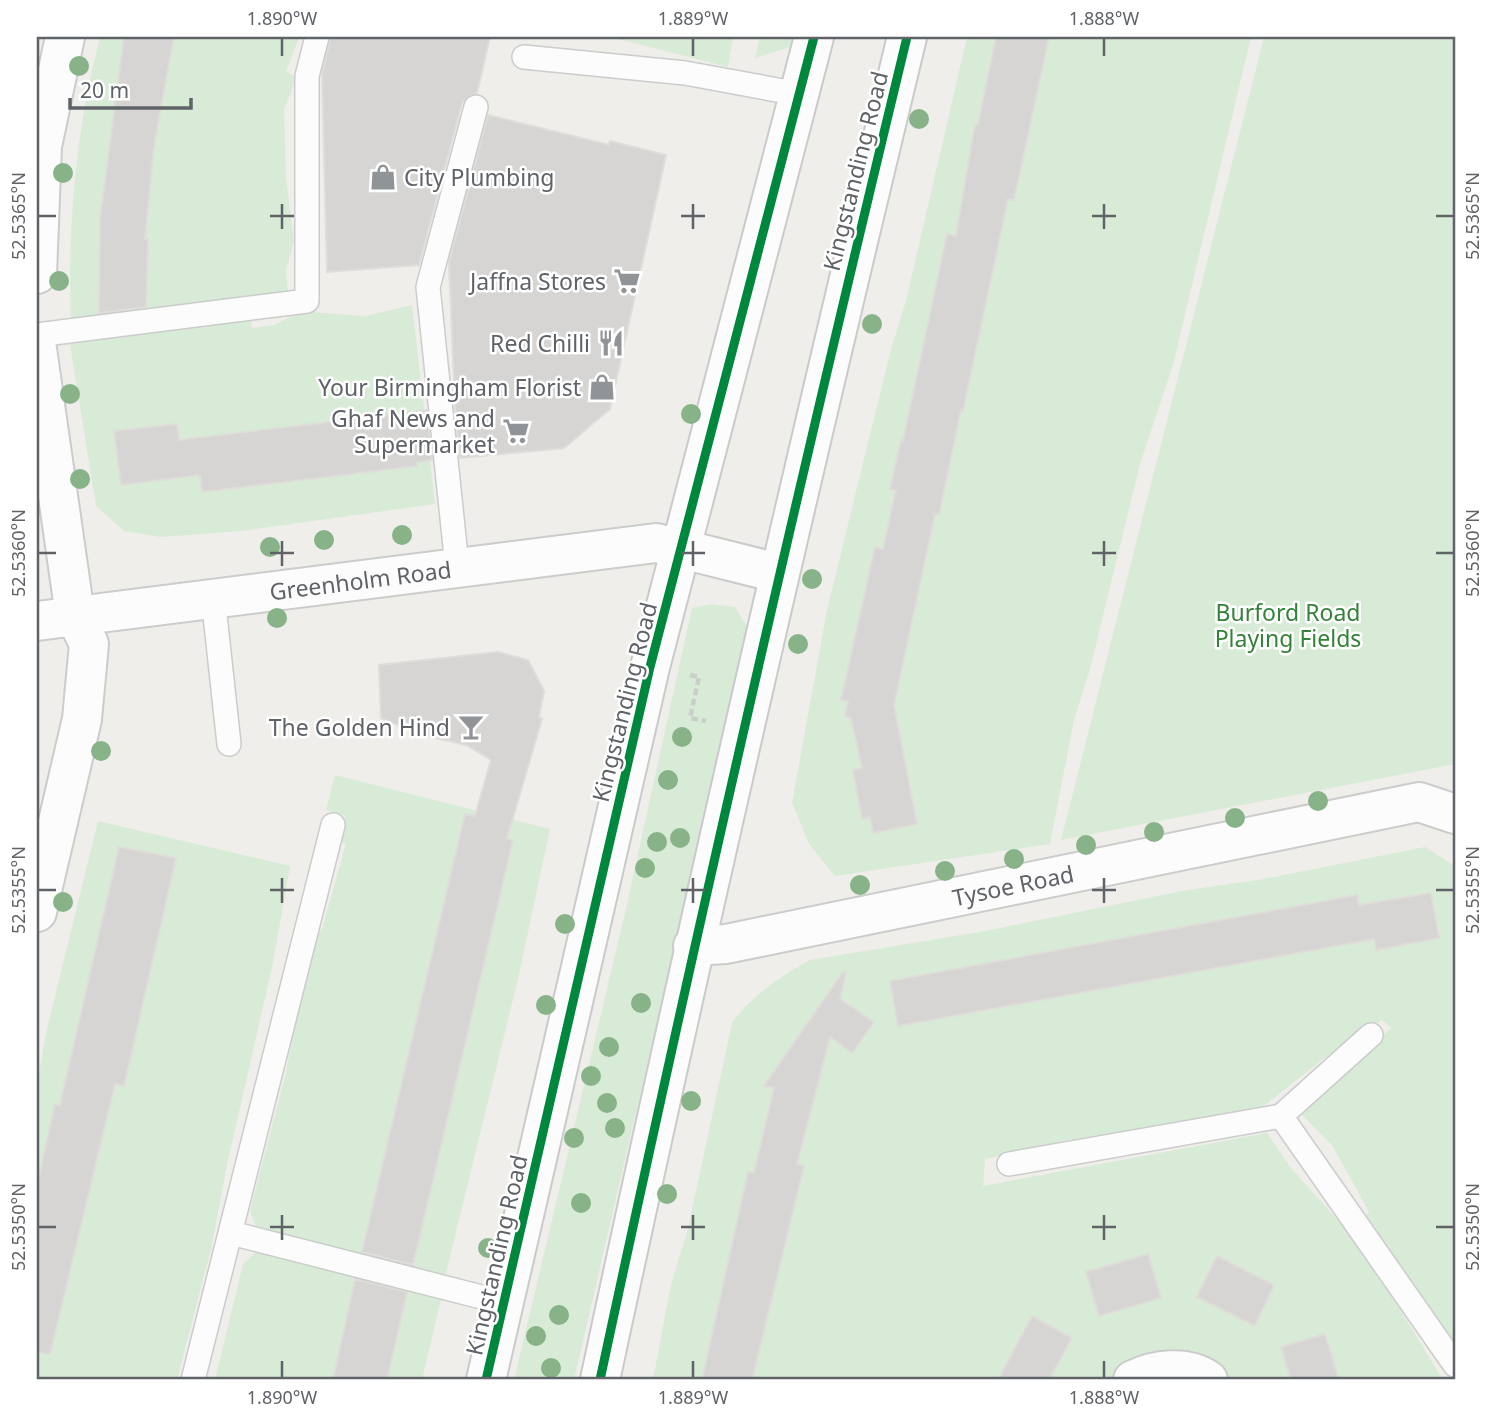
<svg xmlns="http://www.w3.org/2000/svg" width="1492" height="1417" font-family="'Noto Sans',sans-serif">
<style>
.green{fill:#d8ebd6}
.building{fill:#d6d5d3;stroke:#deddd9;stroke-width:2}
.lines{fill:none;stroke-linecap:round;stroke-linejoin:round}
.service-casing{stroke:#cbcccc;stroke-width:26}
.minor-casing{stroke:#cbcccc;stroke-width:42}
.secondary-casing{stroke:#cacacb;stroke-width:42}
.path{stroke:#cacfcc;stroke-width:4.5;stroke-dasharray:7 3.5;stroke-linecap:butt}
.service{stroke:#fdfcfc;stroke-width:23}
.minor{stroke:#fdfcfc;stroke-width:38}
.secondary{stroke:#fdfcfc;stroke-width:38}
.cycleway-casing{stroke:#fff;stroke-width:13}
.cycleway{stroke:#00873e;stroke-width:9}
.tree{fill:#88b388}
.ticks{fill:none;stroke:#5f6368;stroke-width:2.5}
.labels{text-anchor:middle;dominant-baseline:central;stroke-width:5;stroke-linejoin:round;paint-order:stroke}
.street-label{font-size:23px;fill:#5f6368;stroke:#fff}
.poi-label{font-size:23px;fill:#5f6368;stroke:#fff;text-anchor:end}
.park-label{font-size:23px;fill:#348238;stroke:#fff}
.neatline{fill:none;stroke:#5f6368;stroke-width:2.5}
.ticks-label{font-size:18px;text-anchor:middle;fill:#5f6368}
</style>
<rect width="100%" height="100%" fill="#efeeea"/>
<path class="green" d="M100 37H299L286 72 297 77 284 109 286 177 294 241 286 270 288 295 71 322C67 229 76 128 100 37Z
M610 37H733L728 67Z
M760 37H802L800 44 755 58Z
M967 37H1251L1173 365 1140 464 1090 669 1074 720 1050 844 835 876 809 844 792 803 827 610 891 349 906 301Z
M1264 37H1455V764L1061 840Z
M412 305 435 504 241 531 161 537 124 531 96 506 70 344 251 319 252 328 274 325 292 316 310 312 366 316Z
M711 604 735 607 748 628 574 1380H514L625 913 692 608Z
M335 775 550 829 518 979 445 1277 257 1229 250 1211 285 1076 314 931 321 932 346 844 340 841 345 816 326 810Z
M98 821 290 866 273 963 228 1160 211 1249 177 1380H37V1086L46 1033Z
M1425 847 1455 866V1343L1364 1218 1369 1212 1332 1145 1299 1112 1391 1028 1382 1020 1323 1059 1260 1109 1062 1141 985 1159 983 1186 1267 1133 1291 1168 1362 1247 1443 1380H1229L1126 1369 1114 1380H653L671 1284 687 1233 732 1023C751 996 781 976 810 960L985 931 1187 890 1258 880Z
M265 1252 442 1295 422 1380H215L243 1264 255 1253Z"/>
<path class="building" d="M124 37H174L154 145 145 239H148L146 307 99 313 100 219Z
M331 37H490L477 93 467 97 462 103 419 265 327 272 322 74Z
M996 37H1049L1014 200 1008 199 963 411 961 410 939 515 935 514 894 705 917 824 873 833 870 817 862 819 853 770 862 768 851 718 845 716 848 701 841 700 875 547 883 549 896 490 890 489 901 440 903 441 947 234 956 236 975 124 978 125Z
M488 115 609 145 610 141 666 155 610 409 564 448 460 458 455 407 449 262Z
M427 410 432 460 417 462V466L202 492 200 475 121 485 114 431 177 424 179 440Z
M498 652 528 660 544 691 539 717 542 719 507 838 513 840 413 1265 362 1252 465 814 475 816 491 760 466 745 422 735 381 718 379 665Z
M119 847 176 858 124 1086 115 1084 50 1354 37 1352V1186L55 1104 60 1105Z
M1431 893 1439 938 1376 950 1374 939 898 1026 890 981 1357 895 1359 905Z
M843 972 846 973 840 999 874 1022 852 1053 830 1037 797 1164 804 1166 752 1380H702L748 1172 754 1173 774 1088 764 1086Z
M1148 1254 1161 1298 1099 1316 1086 1272Z
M1217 1256 1274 1285 1255 1326 1197 1297Z
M355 1279 407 1292 387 1380H333Z
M1032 1316 1072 1338 1049 1380H998Z
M1325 1334 1339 1380H1291L1281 1347Z"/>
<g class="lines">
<g class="service-casing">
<path id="service" d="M524 57 685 73 799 94
M37 335 307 301V76L317 37
M457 566 428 287 476 107
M213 597 229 744
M1281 1116 1455 1365
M1009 1164 1281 1116 1371 1035
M231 1233 505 1303
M193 1380 333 825"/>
</g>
<g class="minor-casing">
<g id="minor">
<path d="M37 274 42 146 65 37"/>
<path d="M37 349 75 615 89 644 82 719 37 912"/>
<path id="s1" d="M37 621 656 543 682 549"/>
<path id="s2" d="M693 946 726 944 1419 802 1455 814"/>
<path d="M1133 1380C1155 1369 1187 1365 1208 1380"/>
</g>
</g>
<g class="secondary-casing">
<path id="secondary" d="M682 549 778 573
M486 1380 650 667 814 37
M600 1380C696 931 799 484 907 37"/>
</g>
<path class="path" d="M690 675 699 677 690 718 706 721"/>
<use href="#service" class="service"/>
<use href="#minor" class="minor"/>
<use href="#secondary" class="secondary"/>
<g class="cycleway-casing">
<path id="cycleway" d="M486 1380 650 667 814 37
M600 1380C696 931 799 484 907 37"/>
</g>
<use href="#cycleway" class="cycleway"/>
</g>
<g class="tree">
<circle cx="79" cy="66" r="10"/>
<circle cx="919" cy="119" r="10"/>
<circle cx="63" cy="173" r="10"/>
<circle cx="59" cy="281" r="10"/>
<circle cx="872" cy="324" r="10"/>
<circle cx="70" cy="394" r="10"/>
<circle cx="691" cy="414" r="10"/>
<circle cx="80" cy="479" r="10"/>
<circle cx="402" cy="535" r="10"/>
<circle cx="324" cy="540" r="10"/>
<circle cx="270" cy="547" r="10"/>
<circle cx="812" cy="579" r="10"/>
<circle cx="277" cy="618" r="10"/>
<circle cx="798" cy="644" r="10"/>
<circle cx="682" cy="737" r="10"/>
<circle cx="101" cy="751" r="10"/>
<circle cx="668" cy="780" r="10"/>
<circle cx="1318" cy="801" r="10"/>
<circle cx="1235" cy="818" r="10"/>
<circle cx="1154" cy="832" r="10"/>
<circle cx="680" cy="838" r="10"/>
<circle cx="657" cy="842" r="10"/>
<circle cx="1086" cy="845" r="10"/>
<circle cx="1014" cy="859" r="10"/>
<circle cx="645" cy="868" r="10"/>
<circle cx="945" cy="871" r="10"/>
<circle cx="860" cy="885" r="10"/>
<circle cx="63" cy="902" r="10"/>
<circle cx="565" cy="924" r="10"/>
<circle cx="641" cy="1003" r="10"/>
<circle cx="546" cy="1005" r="10"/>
<circle cx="609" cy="1047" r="10"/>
<circle cx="591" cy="1076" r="10"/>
<circle cx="691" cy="1101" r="10"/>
<circle cx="607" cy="1103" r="10"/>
<circle cx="615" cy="1128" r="10"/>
<circle cx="574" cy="1138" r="10"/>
<circle cx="667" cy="1194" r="10"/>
<circle cx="581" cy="1203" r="10"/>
<circle cx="488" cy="1248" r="10"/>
<circle cx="559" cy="1315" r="10"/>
<circle cx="536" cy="1336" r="10"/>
<circle cx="551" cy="1368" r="10"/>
</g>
<path class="ticks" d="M282 38V56M693 38V56M1104 38V56M282 204V229M693 204V229M1104 204V229M38 216H56M270 216H294M681 216H705M1092 216H1116M1436 216H1454M282 541V566M693 541V566M1104 541V566M38 553H56M270 553H294M681 553H705M1092 553H1116M1436 553H1454M282 878V903M693 878V903M1104 878V903M38 890H56M270 890H294M681 890H705M1092 890H1116M1436 890H1454M282 1215V1240M693 1215V1240M1104 1215V1240M38 1227H56M270 1227H294M681 1227H705M1092 1227H1116M1436 1227H1454M282 1361V1378M693 1361V1378M1104 1361V1378"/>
<defs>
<g id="shop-bare" transform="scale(2.1)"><path d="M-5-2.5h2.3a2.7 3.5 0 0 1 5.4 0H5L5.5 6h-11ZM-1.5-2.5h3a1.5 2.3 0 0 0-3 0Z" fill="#919496" stroke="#fff" stroke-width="2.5" paint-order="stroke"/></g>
<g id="supermarket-bare" transform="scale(2.1)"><path d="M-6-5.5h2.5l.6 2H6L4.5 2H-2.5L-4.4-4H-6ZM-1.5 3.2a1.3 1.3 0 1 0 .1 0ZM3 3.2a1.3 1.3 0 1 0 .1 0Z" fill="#919496" stroke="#fff" stroke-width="2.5" paint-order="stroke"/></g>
<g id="restaurant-bare" transform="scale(2.1)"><path d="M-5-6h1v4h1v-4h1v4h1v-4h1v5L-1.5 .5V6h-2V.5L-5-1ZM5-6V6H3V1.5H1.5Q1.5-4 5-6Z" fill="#919496" stroke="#fff" stroke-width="2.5" paint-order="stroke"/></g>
<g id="bar-bare" transform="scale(2.1)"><path d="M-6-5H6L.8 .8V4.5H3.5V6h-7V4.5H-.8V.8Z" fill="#919496" stroke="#fff" stroke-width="2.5" paint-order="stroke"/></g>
</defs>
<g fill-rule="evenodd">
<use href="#shop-bare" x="383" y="177"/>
<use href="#supermarket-bare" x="627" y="281"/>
<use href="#restaurant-bare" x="611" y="343"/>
<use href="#shop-bare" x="602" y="387"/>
<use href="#supermarket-bare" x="516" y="431"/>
<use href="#bar-bare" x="471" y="727"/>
</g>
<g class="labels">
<g class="street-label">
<text transform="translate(855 171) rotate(-76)">Kingstanding Road</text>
<text stroke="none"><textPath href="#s1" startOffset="326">Greenholm Road</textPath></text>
<text transform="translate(624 702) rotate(-76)">Kingstanding Road</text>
<text stroke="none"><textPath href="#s2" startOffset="326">Tysoe Road</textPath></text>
<text transform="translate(496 1255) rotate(-77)">Kingstanding Road</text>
</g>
<g class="poi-label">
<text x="404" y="177" text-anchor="start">City Plumbing</text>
<text x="606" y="281">Jaffna Stores</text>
<text x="590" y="343">Red Chilli</text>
<text x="581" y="387">Your Birmingham Florist</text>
<text x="495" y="418">Ghaf News and<tspan x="495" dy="26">Supermarket</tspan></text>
<text x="450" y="727">The Golden Hind</text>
</g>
<g class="park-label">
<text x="1288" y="612">Burford Road<tspan x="1288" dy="26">Playing Fields</tspan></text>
</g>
</g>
<rect width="1492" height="1417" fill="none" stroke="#ffffff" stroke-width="77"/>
<path d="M70 98v10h121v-10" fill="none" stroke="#5f6368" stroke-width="3.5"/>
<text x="80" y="98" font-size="21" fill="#5f6368" stroke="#ffffff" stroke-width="5" paint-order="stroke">20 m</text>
<rect x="38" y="38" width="1416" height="1340" class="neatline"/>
<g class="ticks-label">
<text x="282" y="25">1.890°W</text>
<text x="693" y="25">1.889°W</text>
<text x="1104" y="25">1.888°W</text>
<text transform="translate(19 216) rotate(-90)" y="6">52.5365°N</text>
<text transform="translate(1473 216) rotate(-90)" y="6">52.5365°N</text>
<text transform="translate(19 553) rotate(-90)" y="6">52.5360°N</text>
<text transform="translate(1473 553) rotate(-90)" y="6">52.5360°N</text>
<text transform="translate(19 890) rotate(-90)" y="6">52.5355°N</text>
<text transform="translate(1473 890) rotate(-90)" y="6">52.5355°N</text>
<text transform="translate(19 1227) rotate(-90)" y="6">52.5350°N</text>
<text transform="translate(1473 1227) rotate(-90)" y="6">52.5350°N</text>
<text x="282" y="1404">1.890°W</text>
<text x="693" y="1404">1.889°W</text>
<text x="1104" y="1404">1.888°W</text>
</g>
</svg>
